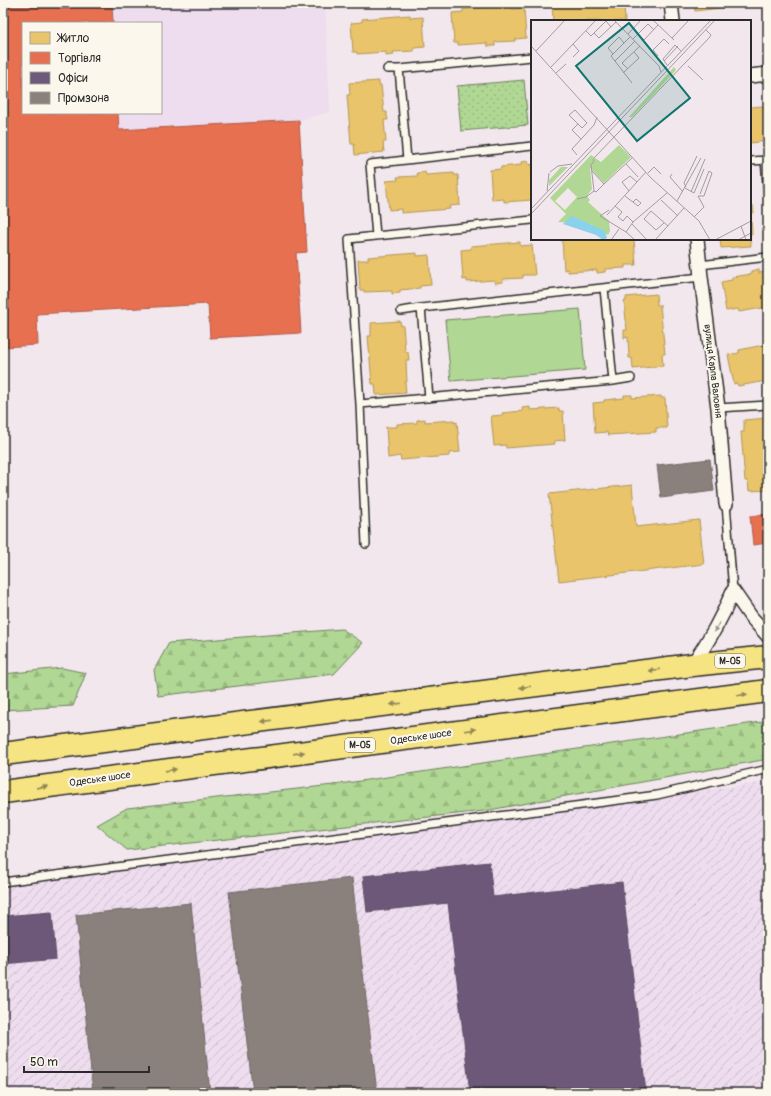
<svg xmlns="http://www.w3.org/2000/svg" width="771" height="1096" font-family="Pangolin,sans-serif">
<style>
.built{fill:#eedcef}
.industrial{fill:url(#industrial-furrows)}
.forest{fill:url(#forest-firs);stroke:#6e815f}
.park{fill:url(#park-dots);stroke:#6e815f}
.pitch{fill:#b0d793;stroke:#6e815f}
.homes{fill:#e9c46a;stroke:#b09657}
.shops{fill:#e76f51;stroke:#af5b46}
.offices{fill:#6d597a;stroke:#594b62}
.industry{fill:#8a817c;stroke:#6e6764}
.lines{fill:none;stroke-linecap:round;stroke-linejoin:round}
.service-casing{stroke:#2b2b2b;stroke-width:10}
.minor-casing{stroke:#2b2b2b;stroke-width:16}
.trunk-casing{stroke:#2b2b2b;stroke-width:25}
.service{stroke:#fbf7ec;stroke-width:7}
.minor{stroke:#fbf7ec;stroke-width:13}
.trunk{stroke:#f6e381;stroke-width:22}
.oneway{fill:#93918c}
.oneway2{fill:#908756}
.labels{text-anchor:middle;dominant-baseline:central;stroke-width:4;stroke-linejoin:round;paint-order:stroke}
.shield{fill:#fbf7ec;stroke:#696865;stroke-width:1}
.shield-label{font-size:9px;font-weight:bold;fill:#2b2b2b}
.street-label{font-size:10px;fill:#2b2b2b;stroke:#fbf7ec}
.inset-road{fill:none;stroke:#a39ca0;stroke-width:1}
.view{fill:#0f766e;fill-opacity:0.15;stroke:#0f766e;stroke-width:2}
.inset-edge{fill:none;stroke:#2b2b2b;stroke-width:2}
</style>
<defs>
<pattern id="industrial-furrows" width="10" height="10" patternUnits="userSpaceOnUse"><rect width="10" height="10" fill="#eedcef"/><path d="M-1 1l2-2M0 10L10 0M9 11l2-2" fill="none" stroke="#ccbdcd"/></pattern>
<pattern id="forest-firs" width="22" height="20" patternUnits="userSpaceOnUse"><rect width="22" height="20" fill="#b0d793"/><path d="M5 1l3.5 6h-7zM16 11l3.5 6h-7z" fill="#98b97f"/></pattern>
<pattern id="park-dots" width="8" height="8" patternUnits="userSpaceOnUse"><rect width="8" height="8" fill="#b0d793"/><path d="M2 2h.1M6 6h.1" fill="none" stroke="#98b97f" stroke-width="1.8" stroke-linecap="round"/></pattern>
</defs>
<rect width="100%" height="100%" fill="#f3e7ee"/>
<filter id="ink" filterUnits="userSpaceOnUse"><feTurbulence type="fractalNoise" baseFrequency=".025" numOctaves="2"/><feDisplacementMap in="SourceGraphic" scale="8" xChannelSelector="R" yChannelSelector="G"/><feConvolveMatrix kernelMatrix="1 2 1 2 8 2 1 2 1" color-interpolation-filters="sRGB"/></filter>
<g filter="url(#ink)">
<path class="built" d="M112 3H325L330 112 299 120 119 130 118 113H161V23H113Z"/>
<path class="industrial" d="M767 782 768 1093H3V882Z"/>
<path class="forest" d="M342 629 363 643 334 674 158 696 154 670 169 643Z
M62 668 86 673 73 706 3 710V674Z
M768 721V759L484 811 127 850 97 825 127 808 333 785Z"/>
<path class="park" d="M524 80 528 125 461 131 457 86Z"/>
<path class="pitch" d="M580 309 585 370 451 381 445 320Z"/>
<path class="homes" d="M562 3H624L625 21H553L552 4Z
M694 3H737V6L695 11Z
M511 6 512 9 524 8 526 38 515 39V41L495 42V46H487V43L458 45V43H454L452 13 463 12V9Z
M410 15V18L423 17 425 47 414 48V51L393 52 394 55 386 56V52L357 54V52H353L351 23 362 22V19Z
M379 81V85H381L384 112H387V116L388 120H384L386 142H383L384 152 355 155 354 144H351L347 95H350L349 83Z
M763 106 764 110 768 109V141L750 143V107Z
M528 161 529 165 532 164V200L504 202V199L492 200 490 170 501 169V167L521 165V162Z
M425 172 426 175 454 173V175H458L460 205 449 206 450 209 401 213V209L389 210 386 181 398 180 397 177 418 176 417 173Z
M750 205H753L754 213H751L752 235H750Z
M750 235 751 246 721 248 720 239H750Z
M573 239H634L636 265H625V268L605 269V272L597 273V270L568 272V269L564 270 562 240Z
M520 242V246L532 245 535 275H523V278L503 279V282L495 283V280L467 282V279L463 280 461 250 471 249V246Z
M417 253V256L429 255 431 285 420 286V288L400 290V293L392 294V291L364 292V290H360L358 260H368V257Z
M759 269V273L768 271V307L739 312 738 309 726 311 721 282 732 280V277L752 274 751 271Z
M656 294 657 305H660L665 354H662L663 366 633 369 632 358H629L628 337 624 338V330H627L624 301H626V297Z
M400 321 401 326 403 325 405 352H408L409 360H406L407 382H405L406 393 376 395 375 384H372L368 336H371V323Z
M768 344V384H766V381L738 386 737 383 734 384 728 355 739 353V350Z
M624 395H632V398L661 396V398H665L667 428H656V432L608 435 607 432 595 433 593 403 604 402V400L624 398Z
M530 407V410L559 408V411H563L565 440 554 441 555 444 506 448V445L494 446 491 416 503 415 502 413 523 411 522 408Z
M768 418V490L749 491 748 481H745L741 432H744V420Z
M425 419V422L454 420V423L457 422 460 452 449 453V456L401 460 400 456 388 458 386 427H397V424L417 423V420Z
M632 485 636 527 699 520 704 564 559 581 549 494Z"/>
<path class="shops" d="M3 3H112L113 23H23V113H118L119 130 299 120 307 252 296 253 301 333 210 338 208 304 37 314 38 345 3 347Z
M768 514V543L753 545 750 516Z"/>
<path class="offices" d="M489 862 493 897 622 882 646 1093H470L448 903 367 912 363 876Z
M52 912 56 959 3 964V916Z"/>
<path class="industry" d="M710 459 714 491 661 498 657 465Z
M352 878 377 1093H253L229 892Z
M191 903 210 1093H93L76 915Z"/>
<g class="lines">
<g class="service-casing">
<path id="service" d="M387 69H399
M407 160 399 69 532 57
M765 160 768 194
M750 161 768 160
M376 236 532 220
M700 265 768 257
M401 311 421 308
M613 381 631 378
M429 398 421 308 701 277
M360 404 613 381 604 288
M718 408 768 405
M726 504 733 591
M366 544 360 404 349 239 376 236 370 164 532 146
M3 882 657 795 768 769"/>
</g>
<g class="minor-casing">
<path id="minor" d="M671 3 673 21
M750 76 768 74
M697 239 701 277 718 408 726 504
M733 591 751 617 768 636
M692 665C709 641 722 618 733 591"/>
</g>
<g class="trunk-casing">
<path id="trunk" d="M3 754 692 665 768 657
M3 792 768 691"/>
</g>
<use href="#service" class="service"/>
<use href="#minor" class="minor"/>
<use href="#trunk" class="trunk"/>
</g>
<defs><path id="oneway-solid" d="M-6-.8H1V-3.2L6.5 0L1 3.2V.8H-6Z"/></defs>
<use class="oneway" href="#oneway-solid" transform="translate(717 627) rotate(119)"/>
<g class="oneway2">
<use href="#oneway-solid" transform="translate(654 670) rotate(173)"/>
<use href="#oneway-solid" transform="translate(525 687) rotate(173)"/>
<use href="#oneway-solid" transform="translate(742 695) rotate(-7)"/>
<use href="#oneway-solid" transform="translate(396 704) rotate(173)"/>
<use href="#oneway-solid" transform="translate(267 721) rotate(173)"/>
<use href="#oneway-solid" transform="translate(470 730) rotate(-8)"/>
<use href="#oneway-solid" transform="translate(299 753) rotate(-8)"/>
<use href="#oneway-solid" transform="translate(171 770) rotate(-8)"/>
<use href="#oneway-solid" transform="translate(42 787) rotate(-8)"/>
</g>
</g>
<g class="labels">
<g class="shield">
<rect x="715" y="654" width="30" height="14" rx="3"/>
<rect x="345" y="738" width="30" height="14" rx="3"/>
</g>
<g class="shield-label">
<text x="730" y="661">М-05</text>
<text x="360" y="745">М-05</text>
</g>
<g class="street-label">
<text transform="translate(713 371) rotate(83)">вулиця Карпа Валовня</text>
<text transform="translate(421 737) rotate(-8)">Одеське шосе</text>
<text transform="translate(100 779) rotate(-8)">Одеське шосе</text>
</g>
</g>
<g transform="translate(531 20)">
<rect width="220" height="220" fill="#f3e7ee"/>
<path d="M30 147H37L18 166V160Z" fill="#b0d793"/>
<path d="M143 47 145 50 123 74 101 97H98Z" fill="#b0d793"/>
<path d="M88 125 100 137 73 163 59 148 61 169 56 176 59 180 57 182 78 201 79 211 77 215 59 204 27 202 35 194 19 178 60 135 70 142ZM37 168 46 177 34 190 24 181Z" fill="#b0d793" fill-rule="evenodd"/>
<path d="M41 196 74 211 76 218 72 220 65 215 32 204Z" fill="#8ad1eb"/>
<path class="inset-road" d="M83 0 128 46 130 52M122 0 143 20M55 11 60 16 75 1 80 7M63 13 68 18 85 2M97 14 110 0M107 14 113 20 127 5M99 17 80 36 101 63M141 18 158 0M102 19 117 4 123 10M0 26 120 158 168 201 179 220M5 31 34 0M82 34 77 28 88 17 93 23M127 36 122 30 133 19 138 24M42 37 48 31 42 24M84 41 104 21M133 41 147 26M136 45 132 39 144 25 150 31M157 46 172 60M20 47 65 0M97 49 91 43 109 26M25 53 35 44M92 53 108 38 103 32M47 104 38 95 44 90 56 103 51 108 47 104 41 110 50 119M46 135 41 129 63 105 66 97M63 138 178 18 180 15 175 10M95 144 107 157M61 151 73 164 65 172 63 171 60 145 63 141 62 139M19 152 27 146 41 144M117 153 123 147 130 154M141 154 139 157 152 172M73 164 102 137M155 167 153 163 166 136M154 168 163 173 173 149M16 171 18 153M98 171 91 162 99 156 106 162M160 172 174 139M94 176 107 186 110 183 105 179 102 182M46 179 55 177 63 171M130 180 147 196M146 181 170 138M0 189 180 0M78 190 69 196 95 212 102 202 96 196 92 201 87 197 91 192 84 186M0 194 184 0M76 195 115 152M163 197 173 187 167 176H173L181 153 178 151 169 174M102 202 136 173M133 203 125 210 113 199 120 191 137 206M101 204 116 220M210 206 215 220M95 212 104 220M80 220 88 209M124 220 153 188M184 220 220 201M207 220 220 213"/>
<path class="view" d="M98 3 159 78 106 121 45 46Z"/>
<rect width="220" height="220" class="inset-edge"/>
</g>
<rect width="771" height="1096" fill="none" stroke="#fbf7ec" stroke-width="16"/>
<rect x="8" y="8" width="755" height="1080" fill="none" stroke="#2b2b2b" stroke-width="1.5" filter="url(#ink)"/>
<rect x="22" y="22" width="140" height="92" fill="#fbf7ec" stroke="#a8a59f"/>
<rect x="30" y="32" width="20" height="12" fill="#e9c46a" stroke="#a8a59f"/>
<text x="58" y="42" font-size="12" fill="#2b2b2b">Житло</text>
<rect x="30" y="52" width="20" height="12" fill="#e76f51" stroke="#a8a59f"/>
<text x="58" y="62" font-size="12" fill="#2b2b2b">Торгівля</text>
<rect x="30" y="72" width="20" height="12" fill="#6d597a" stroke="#a8a59f"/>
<text x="58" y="82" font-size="12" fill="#2b2b2b">Офіси</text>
<rect x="30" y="92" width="20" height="12" fill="#8a817c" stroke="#a8a59f"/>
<text x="58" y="102" font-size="12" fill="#2b2b2b">Промзона</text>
<path d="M24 1066v6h125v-6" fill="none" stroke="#2b2b2b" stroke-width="2"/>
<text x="30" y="1066" font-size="12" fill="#2b2b2b" stroke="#fbf7ec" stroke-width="3" paint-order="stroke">50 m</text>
</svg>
